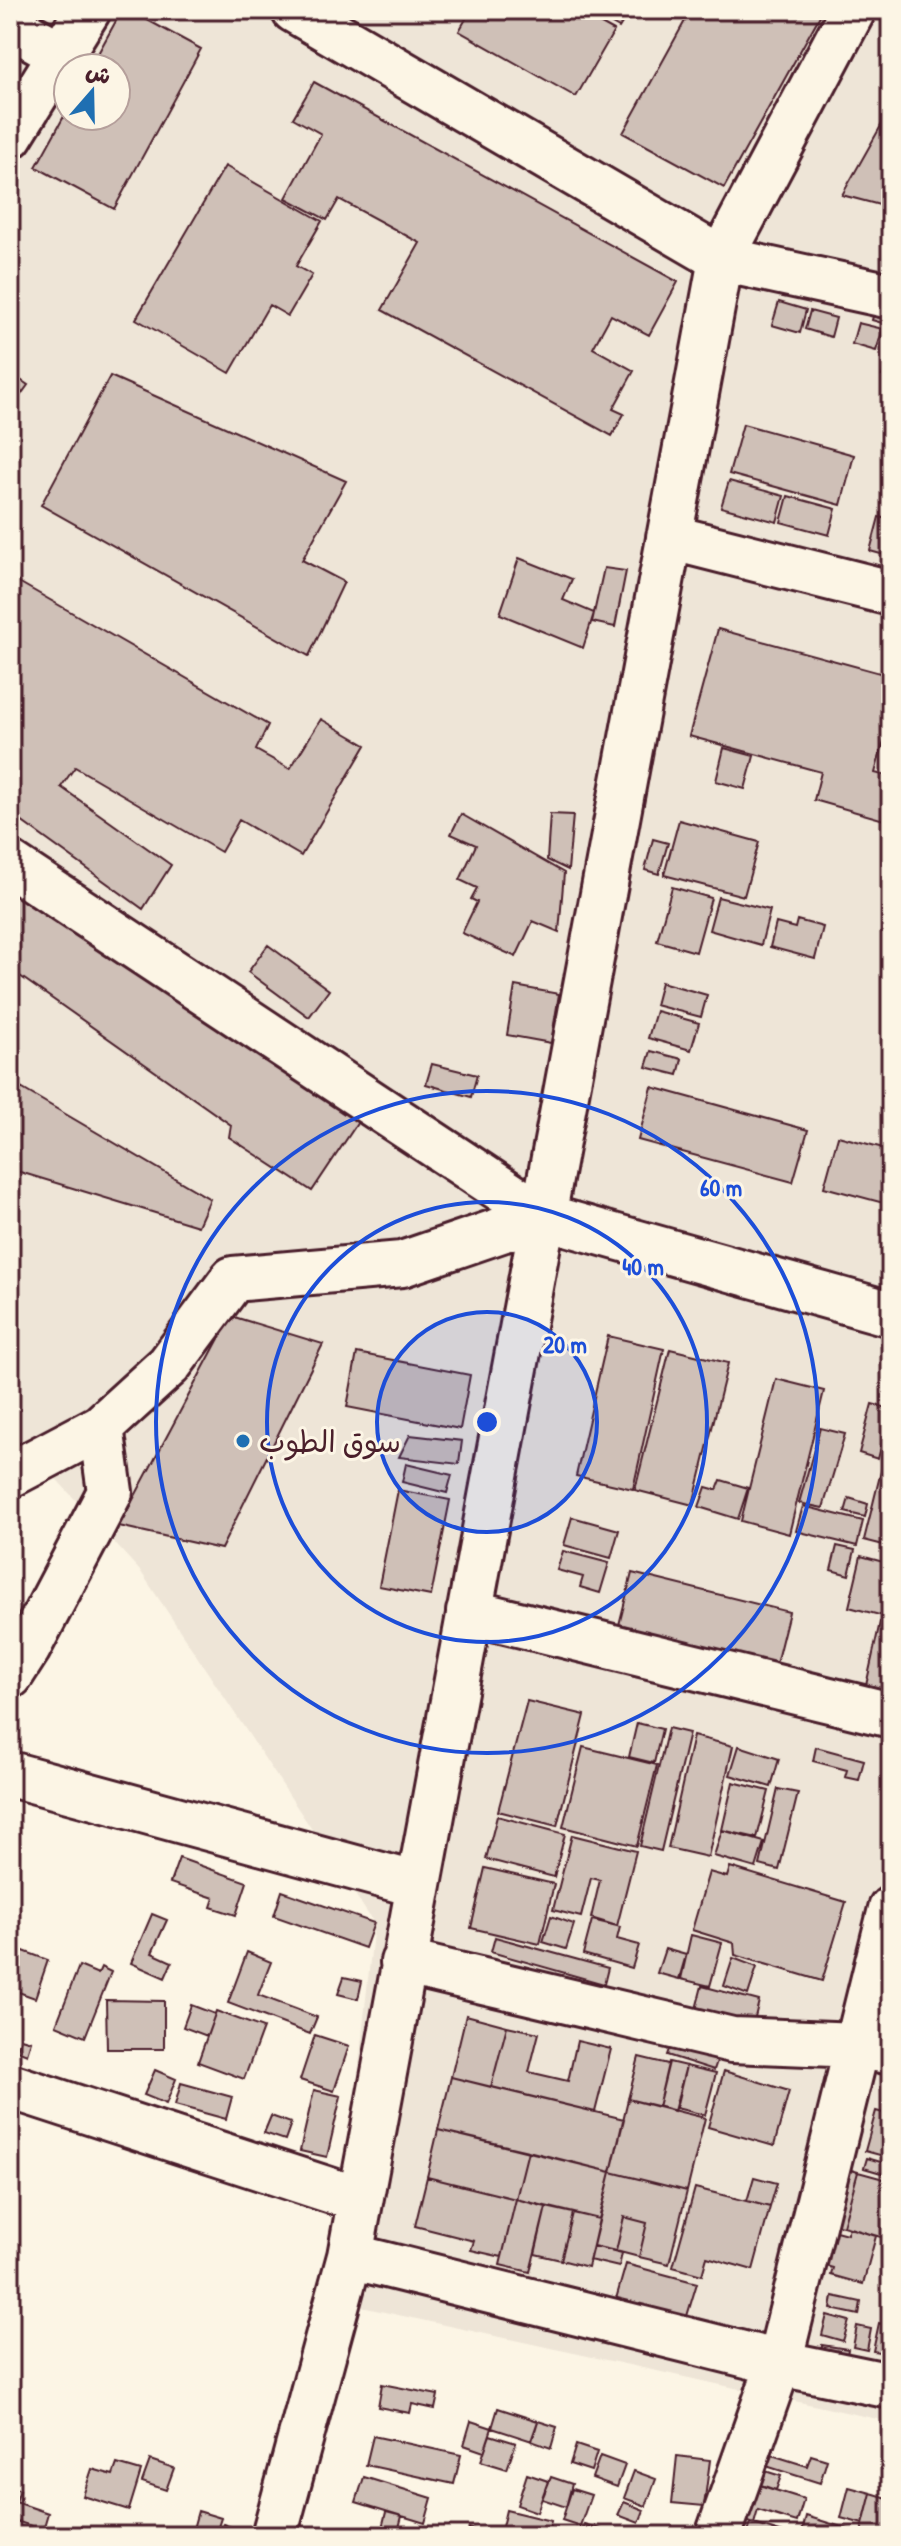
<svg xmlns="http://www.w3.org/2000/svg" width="901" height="2546" font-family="'Patrick Hand','Playpen Sans Arabic',sans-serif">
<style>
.built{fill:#eee5d7;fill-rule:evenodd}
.building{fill:#cfc0b7;stroke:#4a1f2b;stroke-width:2}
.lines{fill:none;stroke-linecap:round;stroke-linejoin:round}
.minor-casing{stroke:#4a1f2b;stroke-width:50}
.minor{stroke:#fcf5e5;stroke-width:44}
.ring{fill:none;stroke:#1d4ed8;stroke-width:4}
.poi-dot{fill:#1f6fb2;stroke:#fcf5e5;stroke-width:3}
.labels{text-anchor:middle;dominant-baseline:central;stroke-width:6;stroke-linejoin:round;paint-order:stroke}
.poi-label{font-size:30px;fill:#4a1f2b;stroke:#fcf5e5;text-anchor:start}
.centre{fill:#1d4ed8;stroke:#fcf5e5;stroke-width:4}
.ring-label{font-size:24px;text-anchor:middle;font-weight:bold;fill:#1d4ed8;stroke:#fcf5e5;stroke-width:6;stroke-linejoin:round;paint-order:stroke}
</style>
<rect width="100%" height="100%" fill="#fcf5e5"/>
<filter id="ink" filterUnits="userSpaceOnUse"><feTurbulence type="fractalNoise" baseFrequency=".0125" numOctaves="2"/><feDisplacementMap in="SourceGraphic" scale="16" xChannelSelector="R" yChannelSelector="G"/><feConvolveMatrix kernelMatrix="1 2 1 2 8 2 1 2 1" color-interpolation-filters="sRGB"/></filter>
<g filter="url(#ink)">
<path class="built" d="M10 10H891V2422L334 2301 374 1923 141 1572 10 1428ZM68 68H116V116H68Z"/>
<path class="building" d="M122 10H129L201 49 114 209 36 167 68 109V116H116V68H90Z
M471 10H576L614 31 576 97 459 31Z
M587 10H630L619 28Z
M691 10H823L724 188 623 133Z
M314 82 678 282 649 335 611 315 593 348 634 371 613 409 624 414 612 436 382 310 420 243 339 199 327 220 286 198 321 134 293 118Z
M891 108V208L842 195Z
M225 166 322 221 296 266 312 275 288 316 269 305 230 373 136 319Z
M779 302 806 310 800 333 772 325Z
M875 309 891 313 889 325 872 320Z
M810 311 836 318 831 337 805 329Z
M858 323 883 329 876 351 852 344Z
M891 344V379L882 376Z
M10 373 28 385 10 410Z
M110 376 346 481 302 560 344 582 309 656 41 505Z
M743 424 854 455 841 505 729 474Z
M729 481 784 496 777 522 721 507Z
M788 496 836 509 829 535 781 522Z
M879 517 891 520V545L888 556 870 551Z
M519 558 572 579 563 600 594 613 583 648 500 614Z
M604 568 626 571 615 627 592 622Z
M10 577 268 725 256 750 290 769 321 719 366 745 301 856 239 820 221 852 75 767 61 787 171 865 143 909 10 813Z
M718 629 891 676V715L875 773 891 777V822L814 800 821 772 689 736Z
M724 748 754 756 745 789 716 781Z
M461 814 564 873 559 932 533 921 516 957 462 933 477 902 471 899 477 888 460 880 476 845 451 834Z
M550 814 573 815 568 870 547 860Z
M679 820 759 842 744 896 664 875Z
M653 839 668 843 659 874 645 870Z
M10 883 358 1122 312 1191 229 1137 231 1125 10 969Z
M672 887 711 898 696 952 657 941Z
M718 897 770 910 761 945 709 930Z
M797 920 823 927 815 959 770 947 776 923 795 928Z
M268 945 329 990 309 1017 248 972Z
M661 982 707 995 701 1017 655 1005Z
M515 986 559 994 551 1043 507 1035Z
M656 1011 699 1023 691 1050 648 1038Z
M651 1051 682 1059 678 1075 646 1067Z
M432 1064 477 1075 471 1097 426 1084Z
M652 1087 808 1130 793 1182 638 1140Z
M21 1088 210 1199 198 1226 10 1169V1110Z
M838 1136 891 1150V1205L824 1187Z
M231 1316 323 1344 221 1549 119 1526Z
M608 1336 664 1349 633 1489 576 1476Z
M670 1349 728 1363 693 1505 635 1490Z
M357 1353 470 1375 460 1429 347 1407Z
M776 1379 824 1391 789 1534 741 1521Z
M872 1404 891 1409 878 1459 859 1453Z
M820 1428 845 1434 823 1508 799 1503Z
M891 1431V1547L864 1540Z
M410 1435 462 1441 459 1464 399 1457Z
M406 1464 452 1475 447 1493 402 1482Z
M721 1480 748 1488 738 1519 699 1507 706 1487 717 1490Z
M398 1490 450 1500 431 1596 379 1586Z
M849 1498 868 1504 865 1517 845 1512Z
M803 1506 863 1521 857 1546 796 1531Z
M572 1517 619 1530 611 1558 564 1545Z
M837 1546 855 1550 849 1575 831 1570Z
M563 1551 609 1563 600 1593 580 1587 583 1577 557 1570Z
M861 1556 891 1564V1618L849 1607Z
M632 1573 789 1612 774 1672 617 1633Z
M880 1622 891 1624V1696L865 1690Z
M527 1701 585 1715 557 1826 498 1811Z
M637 1723 662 1729 654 1763 629 1757Z
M668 1728 689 1733 661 1851 640 1846Z
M693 1736 733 1746 708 1857 668 1848Z
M739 1746 779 1759 771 1787 730 1775Z
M583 1747 657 1765 637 1846 563 1827Z
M816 1747 864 1760 859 1780 845 1777 847 1770 813 1761Z
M733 1782 769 1791 757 1838 722 1830Z
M778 1789 798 1793 779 1870 760 1865Z
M497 1816 565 1834 554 1877 486 1859Z
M722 1830 764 1842 756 1868 714 1856Z
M572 1835 636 1851 617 1926 591 1918 600 1880 591 1878 581 1917 553 1910Z
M179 1858 247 1882 236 1915 211 1907 214 1898 170 1883Z
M730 1867 846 1902 822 1981 735 1955 734 1943 692 1930 709 1872 727 1877Z
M485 1868 554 1884 540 1944 471 1928Z
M282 1891 374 1923 365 1948 274 1916Z
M152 1914 167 1920 152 1953 172 1962 165 1978 131 1963Z
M551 1916 574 1924 566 1949 543 1942Z
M592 1920 617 1926 620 1927 617 1939 639 1945 632 1968 583 1954Z
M691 1935 722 1943 710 1986 681 1979Z
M495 1937 608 1968 604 1984 491 1952Z
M10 1946 48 1960 35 1998 10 1989Z
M665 1949 686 1955 679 1979 657 1973Z
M247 1952 271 1962 258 1995 317 2017 310 2034 228 2003Z
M733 1958 757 1967 748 1995 724 1986Z
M79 1966 98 1974 101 1967 111 1972 85 2037 56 2025Z
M344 1977 362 1981 358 1999 338 1994Z
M702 1986 759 2001 752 2029 695 2013Z
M106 2000 164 2001V2049H107Z
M191 2005 215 2014 207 2036 183 2027Z
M216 2011 263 2028 244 2079 198 2062Z
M466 2015 507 2026 491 2087 451 2077Z
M507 2026 539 2033 529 2072 568 2081 577 2041 611 2049 595 2112 491 2087Z
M315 2035 349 2046 334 2091 300 2080Z
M21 2038 31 2041 27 2054 17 2050Z
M672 2041 718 2058 714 2070 667 2055Z
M639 2057 668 2064 658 2107 628 2099Z
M669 2062 686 2066 674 2111 658 2107Z
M686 2066 716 2073 705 2115 676 2108Z
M155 2070 176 2079 166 2104 144 2095Z
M724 2071 789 2091 774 2146 708 2127Z
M451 2077 624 2119 611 2172 438 2130Z
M181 2083 232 2097 226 2119 175 2105Z
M314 2090 341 2096 327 2157 300 2151Z
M628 2099 705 2118 687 2191 611 2172Z
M876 2111 891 2115V2158L865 2151Z
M271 2116 291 2123 285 2140 264 2133Z
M438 2130 528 2151 516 2199 427 2177Z
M10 2142 20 2147 10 2168Z
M528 2151 611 2172 599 2219 516 2199Z
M867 2158 891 2165 888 2175 864 2168Z
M848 2169 858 2172 843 2226 833 2224Z
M611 2172 687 2191 669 2264 639 2257 647 2223 624 2217 616 2251 593 2246Z
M858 2172 891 2181V2240L843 2226Z
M427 2177 516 2199 502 2257 471 2250 474 2241 415 2226Z
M754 2177 777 2183 770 2207 747 2201Z
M695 2188 770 2207 753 2270 707 2257 702 2275 673 2267Z
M516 2199 546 2207 530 2272 500 2265Z
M546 2207 573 2213 561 2260 535 2254Z
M573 2213 599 2219 588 2267 561 2260Z
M624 2217 647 2223 639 2257 616 2251Z
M849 2228 876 2236 863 2284 831 2275 833 2268 822 2265 832 2230 847 2234Z
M593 2246 622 2253 619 2267 589 2260Z
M626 2264 697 2283 684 2326 614 2306Z
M833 2296 861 2302 859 2315 831 2309Z
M827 2315 849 2321 843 2341 822 2335Z
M879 2323 891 2326V2354L873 2351Z
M857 2326 871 2329 867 2350 853 2347Z
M822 2345 848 2349 845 2367 819 2362Z
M382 2384 438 2395 435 2409 412 2404 410 2413 378 2407Z
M498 2408 538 2421 532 2441 492 2428Z
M471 2421 492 2428 484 2452 464 2445Z
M538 2421 557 2427 551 2448 531 2441Z
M490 2435 516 2443 507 2469 481 2461Z
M373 2436 461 2455 454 2484 366 2465Z
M576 2445 597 2452 591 2471 570 2464Z
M759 2451 807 2466 811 2455 827 2460 820 2483 763 2465 756 2484 804 2499 797 2522 758 2510 754 2524 738 2518Z
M600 2456 625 2465 617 2487 592 2478Z
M677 2456 710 2460 704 2506 672 2503Z
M150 2460 174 2468 166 2490 142 2482Z
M117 2464 141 2471 129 2510 83 2496 92 2469 113 2475Z
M634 2471 656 2479 646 2506 624 2498Z
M765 2471 781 2476 776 2490 761 2485Z
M527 2474 548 2481 537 2512 517 2505Z
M364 2477 432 2498 425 2523 356 2502Z
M551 2477 572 2484 566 2507 542 2499Z
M10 2486 20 2490 14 2508 10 2506Z
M849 2487 871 2493 863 2524 841 2518Z
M572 2489 591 2495 580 2526 562 2520Z
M871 2493 891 2499V2524L888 2536H868L861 2533Z
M16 2502 48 2513 43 2530 10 2519Z
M624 2502 644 2510 639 2523 618 2515Z
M506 2510 551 2521 548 2536H467L469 2528 500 2535Z
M198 2511 221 2518 215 2536H191Z
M386 2512 402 2516 397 2536H380Z
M806 2516 861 2533 860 2536H801Z
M751 2523 754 2524 793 2536H747Z
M223 2524 245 2532 243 2536H219Z
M584 2524 606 2531 604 2536H580Z"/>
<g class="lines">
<g class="minor-casing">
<path id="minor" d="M294 10 721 259 891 296
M10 25 61 54
M10 136 88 10
M669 537 891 593
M10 864 542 1216 891 1314
M10 1475 101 1427 169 1365 233 1279 402 1264 542 1216
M469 1612 891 1715
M10 1676 28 1648 110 1492 101 1427
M10 1774 418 1885
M403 1962 732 2040 857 2045 891 2052
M10 2086 360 2200
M350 2256 779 2363 891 2386
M274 2536 350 2256 721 259 853 10
M718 2536 779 2363 891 1909"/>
</g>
<use href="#minor" class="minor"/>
</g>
</g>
<circle cx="487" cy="1422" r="110" fill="#1d4ed8" fill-opacity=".12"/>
<g class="ring">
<circle cx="487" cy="1422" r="110"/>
<circle cx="487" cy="1422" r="220"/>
<circle cx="487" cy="1422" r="331"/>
</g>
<circle class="poi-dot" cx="243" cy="1441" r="8"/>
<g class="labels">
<g class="poi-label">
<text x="259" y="1441">سوق الطوب</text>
</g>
</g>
<circle cx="487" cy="1422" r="12" class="centre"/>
<g class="ring-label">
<text x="721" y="1196">60 m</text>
<text x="643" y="1275">40 m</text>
<text x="565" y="1353">20 m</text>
</g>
<rect width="901" height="2546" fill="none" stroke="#fcf5e5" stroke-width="40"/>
<rect x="20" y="20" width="861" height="2506" fill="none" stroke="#4a1f2b" stroke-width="3" filter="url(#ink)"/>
<g transform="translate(92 92) rotate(20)"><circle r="38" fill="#fcf5e5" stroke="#b59f9b" stroke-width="2"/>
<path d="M0-6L14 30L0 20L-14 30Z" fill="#1f6fb2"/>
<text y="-12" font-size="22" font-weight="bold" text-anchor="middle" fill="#4a1f2b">ش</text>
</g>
</svg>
